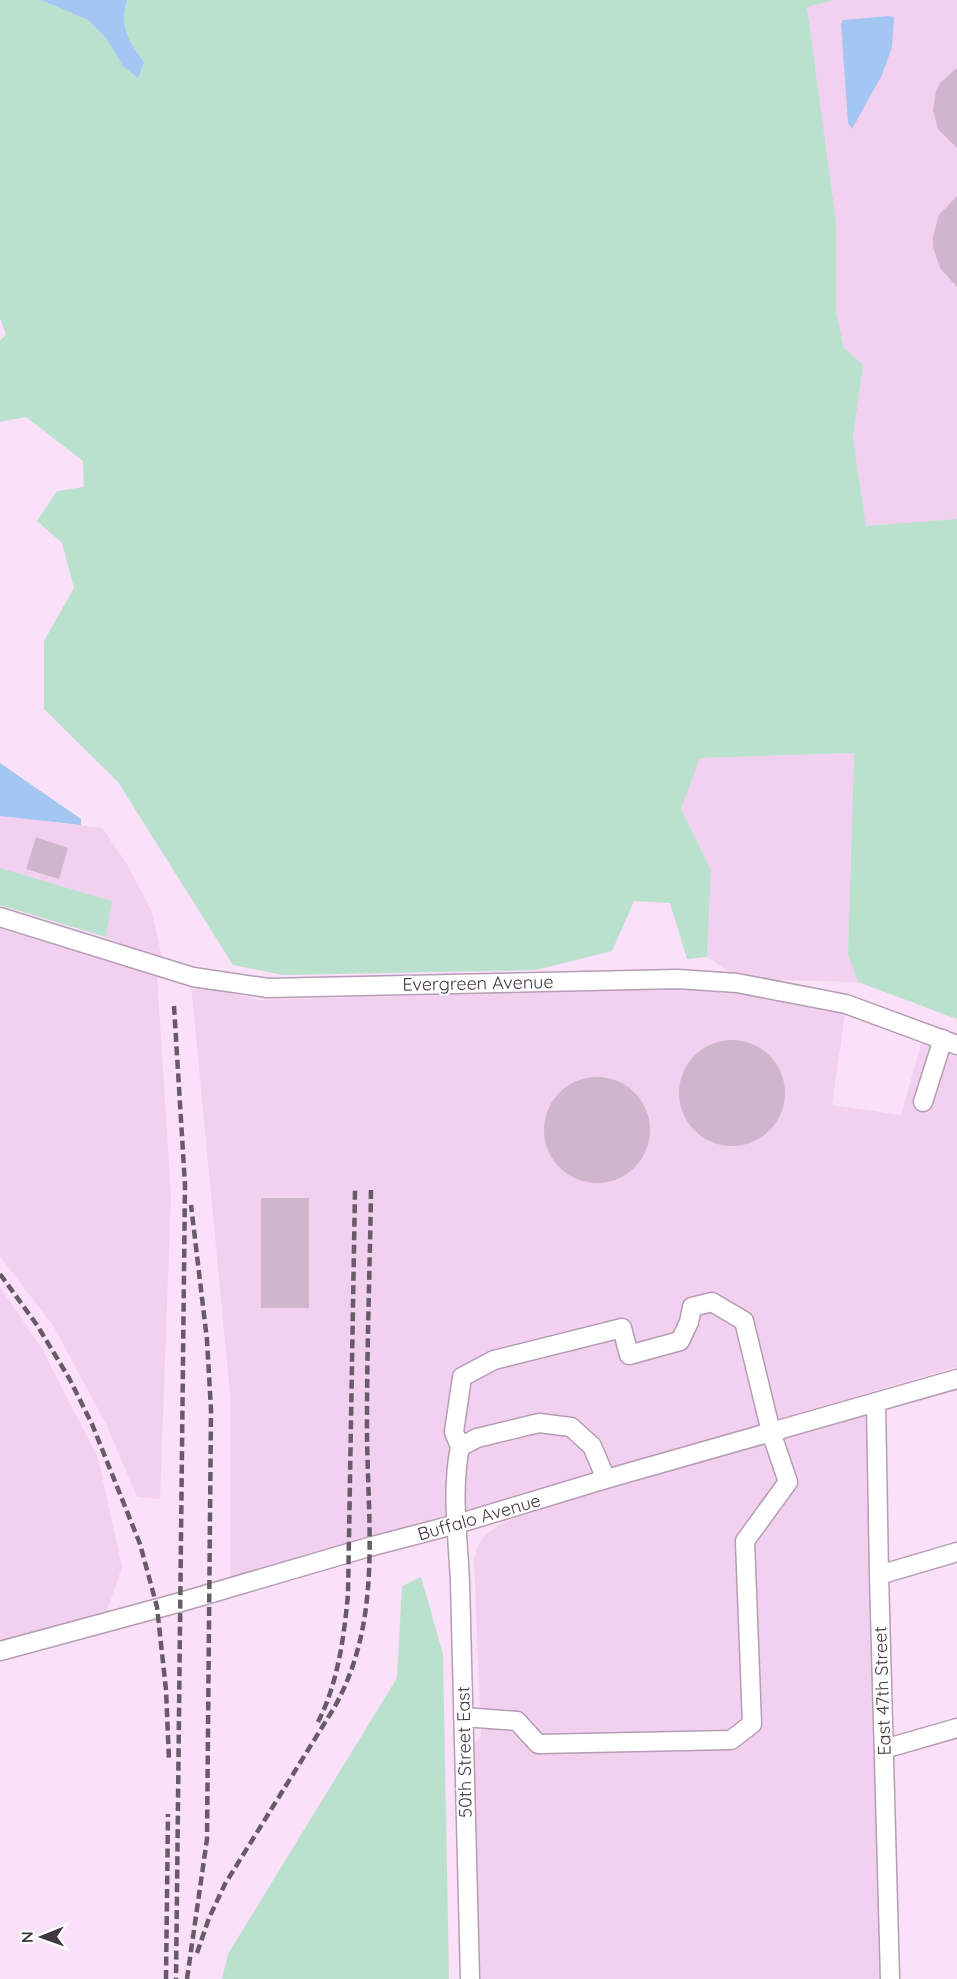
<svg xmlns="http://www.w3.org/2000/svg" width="957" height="1979" font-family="Quicksand,sans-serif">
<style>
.built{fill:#f1d1ef}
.green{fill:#b9e1cd}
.water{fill:#a3c6f2}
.building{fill:#cfb6cd}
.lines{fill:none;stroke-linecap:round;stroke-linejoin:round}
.minor-casing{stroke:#b59db3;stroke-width:21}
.minor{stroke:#fff;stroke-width:18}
.rail{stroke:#685b68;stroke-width:4.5;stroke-dasharray:9 4.5;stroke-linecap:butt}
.labels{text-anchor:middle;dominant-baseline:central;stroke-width:4.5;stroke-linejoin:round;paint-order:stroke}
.street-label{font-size:18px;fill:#413741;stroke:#fff}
</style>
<rect width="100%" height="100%" fill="#fae0f8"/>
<path class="built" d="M835 0H957V519L866 526 853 438 863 365 844 348 836 311V221L807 7Z
M854 753 848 955 858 982 776 980 733 975 707 957 711 870 681 809 700 758Z
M0 816 102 828 127 864 152 912 162 958 146 954 106 937 112 901 0 868Z
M0 927 157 976 171 1195 160 1499 137 1497 107 1426 54 1327 0 1256Z
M191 984 261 1000 664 988 765 996 845 1014 832 1105 901 1115 922 1041 957 1056V1367L230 1579V1394Z
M0 1287 42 1349 98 1458 122 1567 106 1614 0 1642Z
M869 1414 884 1979H477L470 1748 481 1737 474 1559 478 1545 485 1535 500 1524 531 1509Z"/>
<path class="green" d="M0 0H41L88 20 106 38 122 65 144 62C129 41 119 27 127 0H835L807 7 836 221V311L844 348 863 365 853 438 866 526 957 519V1019L858 982 848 955 854 753 700 758 681 809 711 870 707 957 687 959 670 903 634 901 612 951 536 970 283 975 233 965 118 782 44 709V641L74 588 62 543 37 521 57 491 84 487 83 461 26 417 0 422V341L6 334 0 318Z
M0 868 112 901 106 937 0 905Z
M421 1577 443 1654 449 1979H222L228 1954 397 1678 402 1586Z"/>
<path class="water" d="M41 0H127C119 27 129 41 144 62L138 78 122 65 106 38 88 20Z
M890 16 894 17 892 47 882 75 852 129 848 123 841 24 843 20Z
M0 763 81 819V825L0 816Z"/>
<path class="building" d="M957 68V148L938 129 933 110 936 91 940 83Z
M957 196V287L940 268 933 247V236L939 215Z
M36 837 68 848 59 879 26 869Z
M679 1093a53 53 0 1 1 106 0a53 53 0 1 1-106 0Z
M544 1130a53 53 0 1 1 106 0a53 53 0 1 1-106 0Z
M261 1198H309V1308H261Z"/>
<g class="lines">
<g class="minor-casing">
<path id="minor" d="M0 917 193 977 268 988 678 979 737 983 846 1004 957 1045
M923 1102 943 1039
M876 1402 879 1575 890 1979
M460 1447 454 1432 462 1377 494 1360 622 1328 629 1355 680 1341 689 1322 692 1307 712 1302 744 1321 771 1432 788 1482 745 1541 752 1724 731 1740 538 1744 517 1721 463 1717
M879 1575 957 1552
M0 1651 181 1602 369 1547 457 1524 606 1479 957 1379
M884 1749 957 1728
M470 1979 460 1582C458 1538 451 1490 460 1447L477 1438 539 1423 571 1427 592 1446 606 1479"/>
</g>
<use href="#minor" class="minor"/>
<path class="rail" d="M174 1006 185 1185 176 1979
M0 1274 37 1325 69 1378 92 1424 140 1544 157 1607 166 1690 169 1760
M318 1722C338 1683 344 1637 348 1594L355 1190
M197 1953 209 1918 225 1884 334 1708C385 1617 366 1517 367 1417 367 1341 370 1265 371 1189
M166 1979 168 1814
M187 1979 207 1839 211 1410 207 1340 191 1205"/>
</g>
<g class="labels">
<g class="street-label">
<text transform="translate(478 983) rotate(-1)">Evergreen Avenue</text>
<text transform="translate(479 1517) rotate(-16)">Buffalo Avenue</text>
<text transform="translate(882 1691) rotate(-92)">East 47th Street</text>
<text transform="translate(464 1752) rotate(-91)">50th Street East</text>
</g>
</g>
<g transform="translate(42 1937) rotate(269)" stroke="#ffffff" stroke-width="4.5" paint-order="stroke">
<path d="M0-4.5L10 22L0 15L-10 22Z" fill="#413741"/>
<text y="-9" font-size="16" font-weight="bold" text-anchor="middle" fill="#413741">N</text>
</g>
</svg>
